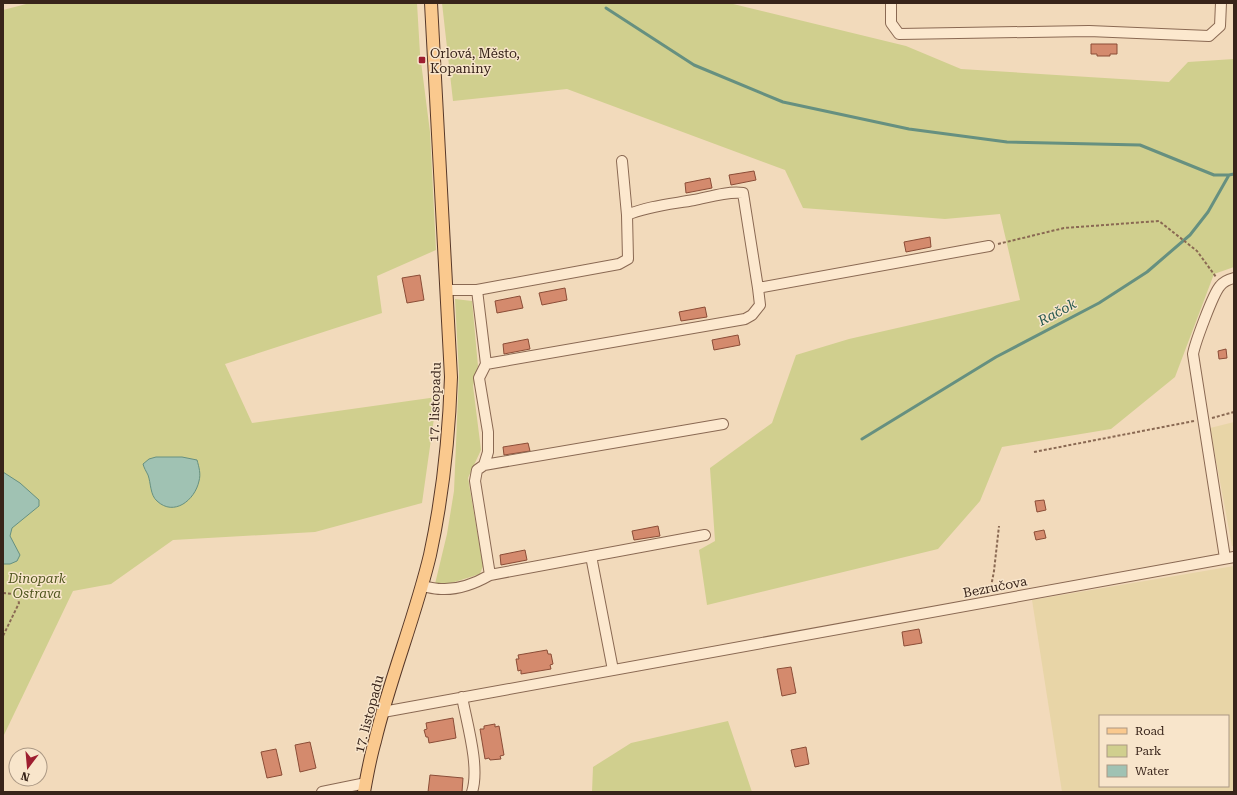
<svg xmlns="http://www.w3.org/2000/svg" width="1237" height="795" font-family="'Roboto Serif',serif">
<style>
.farmland{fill:#e8d5a7;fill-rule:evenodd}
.green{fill:#d0cf8e}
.water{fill:#a0c2b3;stroke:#669080}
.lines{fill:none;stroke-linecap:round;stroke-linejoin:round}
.stream{stroke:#669080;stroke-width:3}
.building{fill:#d48a6d;stroke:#8b4d37}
.minor-casing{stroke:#8a6953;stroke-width:12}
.major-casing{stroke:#573829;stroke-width:14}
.path{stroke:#8a6953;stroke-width:2;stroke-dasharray:3 2;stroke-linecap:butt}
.minor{stroke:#fce8ce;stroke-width:10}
.major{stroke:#fac98e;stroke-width:12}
.poi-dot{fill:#9e1e30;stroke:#f8e5cb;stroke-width:1.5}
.labels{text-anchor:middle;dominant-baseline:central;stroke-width:3;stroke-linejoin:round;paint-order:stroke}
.poi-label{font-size:13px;fill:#38241a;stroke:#f8e5cb;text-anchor:start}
.street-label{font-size:13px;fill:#38241a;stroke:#f8e5cb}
.park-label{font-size:13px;font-style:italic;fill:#50561e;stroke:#f8e5cb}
.water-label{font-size:14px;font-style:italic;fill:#27594f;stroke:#f8e5cb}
</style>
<rect width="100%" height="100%" fill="#f2dabb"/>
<path class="farmland" d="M1234 422V546H1232L1210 428Z
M1234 566V792H1062L1032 600ZM1100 716H1228V786H1100Z"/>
<path class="green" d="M30 3H417L420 54 430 132 436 250 377 276 382 313 225 364 252 423 437 397 422 503 315 532 173 540 111 584 73 591 3 737V10Z
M442 3H729L906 46 961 69 1169 82 1188 62 1234 59V267L1214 274 1175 377 1111 429 1002 447 980 501 938 549 707 605 699 550 715 541 710 468 772 423 796 355 849 339 1020 300 1000 214 945 219 803 208 785 170 567 89 453 101Z
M455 299 472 301 478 366 473 386 481 450 468 478 483 566 480 574 445 585 435 584 447 534 454 491 459 373Z
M728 721 752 792H592L593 767 631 743Z"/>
<path class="water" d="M156 457H182L197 460C199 467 201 474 199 481 195 500 174 517 157 501 150 495 151 483 148 475 146 471 144 468 143 464L149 459Z
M3 472 20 483 39 500V506L12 528 10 536 20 555 17 561 10 564H3Z"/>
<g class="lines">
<path class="stream" d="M606 8 694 65 783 102 909 129 1007 142 1140 145 1214 175H1229
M862 439 996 357 1099 303 1147 272 1190 235 1208 212 1229 175 1234 174"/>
</g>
<path class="building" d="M1091 44H1117V54H1110V56H1097V54H1091Z
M754 171 756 180 731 185 729 175Z
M710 178 712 188 686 193 685 183Z
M930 237 931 247 906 252 904 242Z
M420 275 424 300 407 303 402 278Z
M565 288 567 300 542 305 539 293Z
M520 296 523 308 497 313 495 301Z
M705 307 707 317 681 321 679 312Z
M738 335 740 345 714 350 712 340Z
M528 339 530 349 504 354 503 344Z
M1226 349 1227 358 1219 359 1218 351Z
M528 443 530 451 504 455 503 447Z
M1044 500 1046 510 1037 512 1035 501Z
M658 526 660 536 634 540 632 531Z
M1044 530 1046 538 1036 540 1034 532Z
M525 550 527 560 501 565 500 555Z
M919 629 922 643 904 646 902 632Z
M547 650 548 654H551L553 664 550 665 551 669 521 674V670L518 671 516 659H519L518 655Z
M791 667 796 693 782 696 777 669Z
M453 718 456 738 429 743 428 737H426L424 730 427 729 426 723Z
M495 724V727L499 726 504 755 500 756 501 759 490 760 489 758 485 759 480 729H484V726Z
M310 742 316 768 300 772 295 745Z
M806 747 809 764 795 767 791 750Z
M276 749 282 775 267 778 261 752Z
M430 775 463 778 462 792H428Z"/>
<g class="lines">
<g class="minor-casing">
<path id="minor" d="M891 3V23L899 34 1089 31 1209 36 1220 26 1221 3
M758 288 989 246
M447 290H477L619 264 628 259 627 215 622 161
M477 290 486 364 479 378 488 432V452L484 465
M486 364 745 319 752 315 760 305 758 288 743 193C727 191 709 197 694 200 672 204 648 206 627 215
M591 556 613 670
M1225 558 1193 354C1195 343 1213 294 1220 286 1223 282 1230 279 1234 278
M490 575 475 481 477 470 484 465 723 424
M422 586C428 587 434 589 441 589 457 590 476 583 490 575L705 535
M462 697C467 724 480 767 472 792
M383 712 1234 557
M322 792 366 783"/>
</g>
<g class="major-casing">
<path id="major" d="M364 792C367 775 370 758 375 741 390 678 415 618 430 555 443 495 449 438 451 377L431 3"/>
</g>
<path class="path" d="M998 244 1064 228 1159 221 1197 251 1216 277
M1212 418 1234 412
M1034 452 1194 421
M990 592 994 571 999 526
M3 593 13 594 17 596 19 603 3 636"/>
<use href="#minor" class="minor"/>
<use href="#major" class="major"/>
</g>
<rect class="poi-dot" x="418" y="56" width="8" height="8" rx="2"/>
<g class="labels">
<g class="poi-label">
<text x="430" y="53">Orlová, Město,<tspan x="430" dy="15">Kopaniny</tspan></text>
</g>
<g class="street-label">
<text transform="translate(435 402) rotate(-88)">17. listopadu</text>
<text transform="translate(995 587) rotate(-11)">Bezručova</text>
<text transform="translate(369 714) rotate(-75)">17. listopadu</text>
</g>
<g class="park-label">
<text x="37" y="578">Dinopark<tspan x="37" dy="15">Ostrava</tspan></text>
</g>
<g class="water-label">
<text transform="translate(1057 312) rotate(-28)">Račok</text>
</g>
</g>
<rect width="1237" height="795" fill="none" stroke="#38241a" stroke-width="8"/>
<rect x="1099" y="715" width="130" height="72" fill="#f8e5cb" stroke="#ab9884"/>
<rect x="1107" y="728" width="20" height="6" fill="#fac98e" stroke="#ab9884"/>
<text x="1135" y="735" font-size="12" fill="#38241a">Road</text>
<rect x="1107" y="745" width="20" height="12" fill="#d0cf8e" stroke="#ab9884"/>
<text x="1135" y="755" font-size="12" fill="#38241a">Park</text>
<rect x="1107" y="765" width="20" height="12" fill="#a0c2b3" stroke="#ab9884"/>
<text x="1135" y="775" font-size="12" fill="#38241a">Water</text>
<g transform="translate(28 767) rotate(196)"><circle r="19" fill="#f8e5cb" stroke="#ab9884"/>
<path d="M0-3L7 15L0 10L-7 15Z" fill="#9e1e30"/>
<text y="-6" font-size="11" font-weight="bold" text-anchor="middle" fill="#38241a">N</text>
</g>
</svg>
